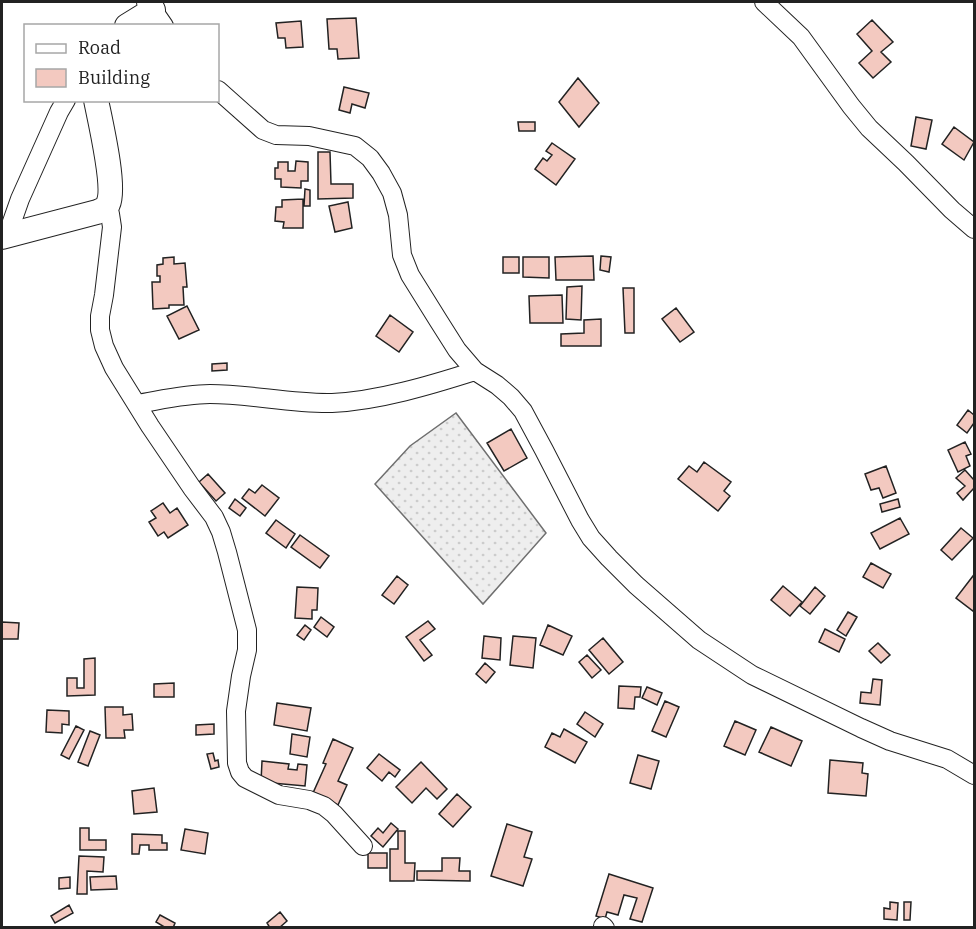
<svg xmlns="http://www.w3.org/2000/svg" width="976" height="929" font-family="'IBM Plex Serif',serif">
<style>
.grass{fill:url(#grass-dots);stroke:#6f6f6f;stroke-width:1.5}
.building{fill:#f3c9c0;stroke:#222;stroke-width:1.5}
.lines{fill:none;stroke-linecap:round;stroke-linejoin:round}
.street-casing{stroke:#222;stroke-width:20}
.secondary-casing{stroke:#222;stroke-width:26}
.street{stroke:#fff;stroke-width:18}
.secondary{stroke:#fff;stroke-width:24}
</style>
<defs>
<pattern id="grass-dots" width="8" height="8" patternUnits="userSpaceOnUse" patternTransform="scale(1.5)"><rect width="8" height="8" fill="#eee"/><path d="M2 2h.1M6 6h.1" fill="none" stroke="#ccc" stroke-width="1.8" stroke-linecap="round"/></pattern>
</defs>
<rect width="100%" height="100%" fill="#fff"/>
<path class="grass" d="M456 413 546 533 483 604 375 484 410 446Z"/>
<path class="building" d="M356 18 359 58 338 59 337 49H329L327 19Z
M872 20 893 42 881 52 891 62 873 78 859 63 872 51 857 34Z
M301 21 303 47 286 48 285 38H278L276 23Z
M578 78 599 103 579 127 559 102Z
M344 87 369 93 365 108 352 104 350 113 339 110Z
M916 117 932 120 926 149 911 146Z
M518 122H535V131H519Z
M954 127 974 142 964 160 942 144Z
M552 143 575 159 556 185 535 169 543 158 547 161 552 155 546 151Z
M318 152H330L331 184H353V198L318 199Z
M296 161 308 162V181H301V188L281 187V179H275V168H278V162H288V171H295Z
M305 189 310 190V206H304Z
M303 199V228H283L284 222 275 221 276 207H282V200Z
M348 202 352 228 335 232 329 206Z
M593 256 594 280H556L555 257Z
M601 256 611 257 609 272 600 270Z
M174 257V264L185 263 187 287H183L184 305H169V308L153 309 152 282H160V276H157V265L163 264V258Z
M503 257H519V273H503Z
M523 257H549V278L523 277Z
M582 286 581 320 566 319 567 287Z
M623 288H634V333H625Z
M562 295 563 323H530L529 296Z
M187 306 199 330 179 339 167 316Z
M676 308 694 332 680 342 662 319Z
M390 315 413 332 399 352 376 336Z
M601 319V346H561V334L584 333V320Z
M227 363V370L212 371V364Z
M968 410 974 415V423L967 433 957 425Z
M511 429 527 458 504 471 487 443Z
M965 442 971 454 966 456 970 466 958 472 948 450Z
M704 462 731 482 724 491 730 496 718 511 678 479 689 466 697 472Z
M886 466 896 493 883 498 879 488 871 490 865 474Z
M965 470 974 480V488L963 500 957 493 965 486 956 478Z
M208 474 225 493 216 501 199 482Z
M262 485 279 498 265 516 242 498 249 489 255 493Z
M235 499 246 508 240 516 229 508Z
M898 499 900 507 882 512 880 504Z
M163 503 170 513 177 508 188 525 168 538 164 532 158 536 149 522 156 518 151 511Z
M900 518 909 534 880 549 871 533Z
M276 520 295 534 286 548 266 533Z
M961 528 973 538 952 560 941 550Z
M300 535 329 556 320 568 291 547Z
M871 563 891 574 883 588 863 577Z
M397 576 408 585 394 604 382 595Z
M973 576 974 577V609L973 611 956 598Z
M783 586 802 602 790 616 771 600Z
M297 587 318 588 317 610H312V619L295 618Z
M815 587 825 596 810 614 800 606Z
M848 612 857 617 846 636 837 630Z
M321 617 334 627 327 637 314 627Z
M428 621 435 629 420 640 432 655 424 661 406 637Z
M2 622 19 623 18 639H2Z
M305 625 311 630 304 640 297 635Z
M548 625 572 636 563 655 540 645Z
M825 629 845 639 839 652 819 642Z
M484 636 501 638 500 660 482 658Z
M513 636 536 638 533 668 510 665Z
M603 638 623 662 609 674 589 650Z
M878 643 890 655 881 663 869 651Z
M587 655 601 670 592 678 579 662Z
M95 658V695L67 696V678H77V688H84V659Z
M485 663 495 672 486 683 476 674Z
M873 679 882 680 880 705 860 703 861 692 871 693Z
M174 683V697H154V684Z
M619 686 641 687 640 697H635L634 709 618 708Z
M647 687 662 693 657 705 642 698Z
M665 701 679 707 666 737 652 731Z
M277 703 311 708 307 731 274 725Z
M105 707H123V715L132 714 133 730H124L125 738H106Z
M47 710 69 711V725L62 724V733L46 732Z
M585 712 603 724 595 737 577 724Z
M735 721 756 730 745 755 724 746Z
M214 724V734L196 735V725Z
M76 726 84 730 69 759 61 755Z
M771 727 802 741 791 766 759 752Z
M564 729 587 742 575 763 545 747 552 733 560 737Z
M90 731 100 735 88 766 78 762Z
M292 734 310 737 307 757 290 754Z
M333 739 353 748 338 781 347 785 338 805 313 793 326 764 323 763Z
M213 753 215 761 218 760 219 767 211 769 207 754Z
M379 754 400 770 395 777 389 772 382 781 367 768Z
M638 755 659 761 651 789 630 783Z
M830 760 863 763 862 773 868 774 866 796 828 793Z
M262 761 289 764 288 769 297 770 298 764 307 765 305 786 261 782Z
M421 762 447 789 437 799 426 788 412 803 396 787Z
M154 788 157 812 134 814 132 791Z
M457 794 471 807 453 827 439 814Z
M391 823 398 829 383 847 371 836 378 828 383 833Z
M507 824 532 832 524 857 532 859 523 886 491 876Z
M80 828H89V840H106V850H80Z
M185 829 208 833 205 854 181 850Z
M398 831H405V863H415L414 881H390V849H398Z
M132 834 162 835V843H167V850H149V845H140L139 854H132Z
M368 853H387V868H368Z
M79 856 104 857 103 872 87 871V894H77Z
M442 858H460L459 871H470V881L417 880V871H442Z
M609 874 653 888 642 922 630 919 637 898 624 895 618 915 607 912 605 919 596 916Z
M116 876 117 889 91 890 90 877Z
M70 877V888L59 889V878Z
M890 902 898 903 897 920 884 919V908L890 909Z
M904 902H911L910 920H904Z
M69 905 73 913 55 923 51 916Z
M280 912 287 921 279 928H270L267 923Z
M160 915 175 923 173 928H166L156 922Z"/>
<g class="lines">
<g class="street-casing">
<path id="street" d="M764 2 801 37 851 106 869 128 906 163 952 210 974 229
M153 10 164 26
M218 90 263 130 276 135 309 136 355 146 370 158 381 173 392 193 398 215 402 255 410 275 438 320 457 350 475 371 497 385 511 397 523 411 544 450 580 520 591 538 609 558 636 585 699 640 752 675 861 728 890 741 947 759 974 775
M107 207 110 214 112 227 104 295 100 316V330L104 346 114 368 150 426 192 488 214 517 221 532 227 552 247 630V650L241 676 236 711 237 763 240 772 245 778 279 795 309 800 324 806 334 814 363 846
M7 236 20 199 59 112 66 100
M137 404C161 400 185 394 210 394 251 394 291 404 332 403 378 401 431 385 475 371
M603 926 605 928"/>
</g>
<g class="secondary-casing">
<path id="secondary" d="M127 26 153 10 149 2
M2 237 97 212C102 210 106 209 108 204 116 188 100 120 96 100"/>
</g>
<use href="#street" class="street"/>
<use href="#secondary" class="secondary"/>
</g>
<rect width="976" height="929" fill="none" stroke="#222222" stroke-width="6"/>
<rect x="24" y="24" width="195" height="78" fill="#ffffff" stroke="#a7a7a7" stroke-width="1.5"/>
<rect x="36" y="44" width="30" height="9" fill="#ffffff" stroke="#a7a7a7" stroke-width="1.5"/>
<text x="78" y="54" font-size="18" fill="#222222">Road</text>
<rect x="36" y="69" width="30" height="18" fill="#f3c9c0" stroke="#a7a7a7" stroke-width="1.5"/>
<text x="78" y="84" font-size="18" fill="#222222">Building</text>
</svg>
